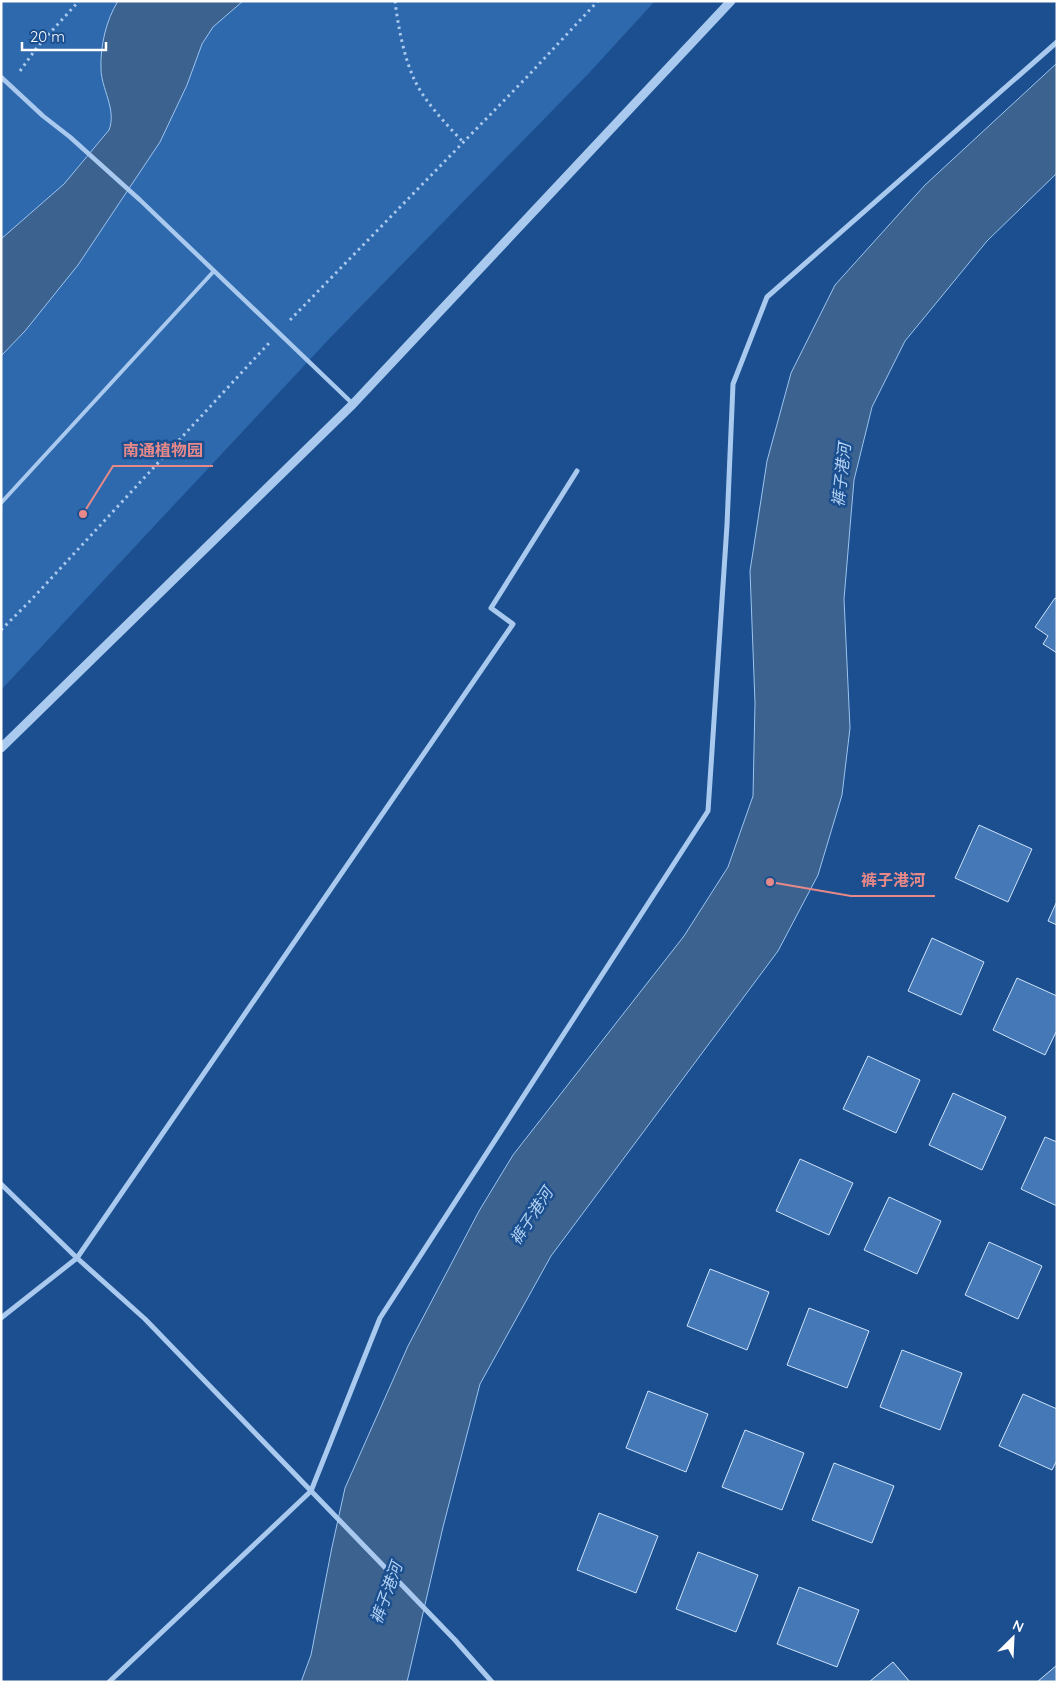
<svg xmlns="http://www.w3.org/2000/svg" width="1058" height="1683" font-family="Quicksand,'Noto Sans SC',sans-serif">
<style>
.green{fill:#2e69ad}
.water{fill:#3c6290;stroke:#9cc4f0}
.building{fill:#4478b7;stroke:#cfe3fa}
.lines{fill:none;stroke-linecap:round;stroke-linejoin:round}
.path{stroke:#a9c9ee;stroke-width:3;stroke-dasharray:2.5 4;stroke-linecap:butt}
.service{stroke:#a9c9ee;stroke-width:4}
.pedestrian{stroke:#a9c9ee;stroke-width:4.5}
.minor{stroke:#a9c9ee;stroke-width:5}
.tertiary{stroke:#a9c9ee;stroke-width:9}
.labels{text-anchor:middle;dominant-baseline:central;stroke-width:5;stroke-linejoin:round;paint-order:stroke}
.water-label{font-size:16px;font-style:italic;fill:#b5d3f5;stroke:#1b4f8f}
.leader{fill:none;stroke:#e88989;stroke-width:2}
.callout-dot{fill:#e88989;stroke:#1b4f8f;stroke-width:2}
.callout-label{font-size:16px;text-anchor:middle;font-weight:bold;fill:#e88989;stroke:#1b4f8f;stroke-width:5;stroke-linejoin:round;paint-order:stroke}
</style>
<rect width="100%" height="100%" fill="#1b4f8f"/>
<path class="green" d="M1 1H655L589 73 330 338 1 690Z"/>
<path class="water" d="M118 1H243L213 27 202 44 187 85 160 142 78 265 25 331 1 356V239L64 184 109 130C117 110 101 88 101 69 100 47 106 20 118 1Z
M1057 63V173L987 241 905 341 872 407 854 480 844 599 850 728 842 795 818 875 778 951 551 1256 480 1384 443 1527 407 1682H301L311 1655 332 1547 345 1488 408 1346 479 1211 513 1155 684 936 728 867 753 796 755 703 750 571 767 461 791 373 835 285 925 185Z"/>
<path class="building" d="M1055 598 1057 599V653L1043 644 1048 636 1035 627Z
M979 825 1032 849 1008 902 955 878Z
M1057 901V925L1048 921Z
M932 938 984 962 961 1015 908 991Z
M1017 978 1057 996V1030L1045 1055 993 1030Z
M868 1056 920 1080 896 1133 843 1109Z
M953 1093 1006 1117 982 1170 929 1145Z
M1045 1137 1057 1142V1206L1021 1189Z
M800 1159 853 1183 829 1235 776 1211Z
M889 1197 941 1221 917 1274 864 1250Z
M989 1242 1042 1266 1018 1319 965 1295Z
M710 1269 769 1292 747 1350 687 1326Z
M809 1308 869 1331 847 1388 787 1365Z
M902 1350 962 1373 940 1430 880 1407Z
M648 1391 708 1414 686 1472 626 1448Z
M1023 1394 1057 1409V1460L1052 1470 999 1446Z
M745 1430 804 1453 782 1510 722 1487Z
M834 1463 894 1486 872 1543 812 1520Z
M599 1513 658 1536 636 1593 577 1570Z
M698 1552 758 1575 736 1632 676 1609Z
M799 1587 859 1610 837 1667 777 1644Z
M893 1662 910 1682H869Z
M1057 1665V1682H1037Z"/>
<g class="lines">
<path class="path" d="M395 1C398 26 404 58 415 81 425 102 447 125 463 142
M20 71 38 46 79 1
M290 320 525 79 598 1
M1 630 32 599 269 343"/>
<path class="service" d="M1 503 214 271"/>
<path class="pedestrian" d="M1 77 43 116 70 137 140 200 353 404"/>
<path class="minor" d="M1 1184 77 1258 145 1319 455 1640 492 1682
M1 1318 77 1258 513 624 491 608 577 471
M109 1682 311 1491 380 1318 708 811 727 525 733 384 767 297 1057 42"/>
<path class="tertiary" d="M1 748 353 404 731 1"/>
</g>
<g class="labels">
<g class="water-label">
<text transform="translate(841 475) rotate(-84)">裤子港河</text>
<text transform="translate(531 1216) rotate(-57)">裤子港河</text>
<text transform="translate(386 1593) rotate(-70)">裤子港河</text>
</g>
</g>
<path class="leader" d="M83 514L113 466H213M770 882L851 896H935"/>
<g class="callout-dot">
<circle cx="83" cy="514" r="5"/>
<circle cx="770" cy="882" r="5"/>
</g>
<g class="callout-label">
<text x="163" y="456">南通植物园</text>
<text x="893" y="886">裤子港河</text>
</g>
<rect width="1058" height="1683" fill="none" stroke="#ffffff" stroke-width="5"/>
<g transform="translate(1013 1638) rotate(24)" stroke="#1b4f8f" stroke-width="4" paint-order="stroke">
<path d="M0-4L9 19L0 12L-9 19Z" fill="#ffffff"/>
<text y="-8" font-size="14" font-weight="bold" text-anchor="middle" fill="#ffffff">N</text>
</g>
<path d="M22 42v8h84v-8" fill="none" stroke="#ffffff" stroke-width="2.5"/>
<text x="30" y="42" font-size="15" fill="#ffffff" stroke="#1b4f8f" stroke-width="4" paint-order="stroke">20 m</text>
</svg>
